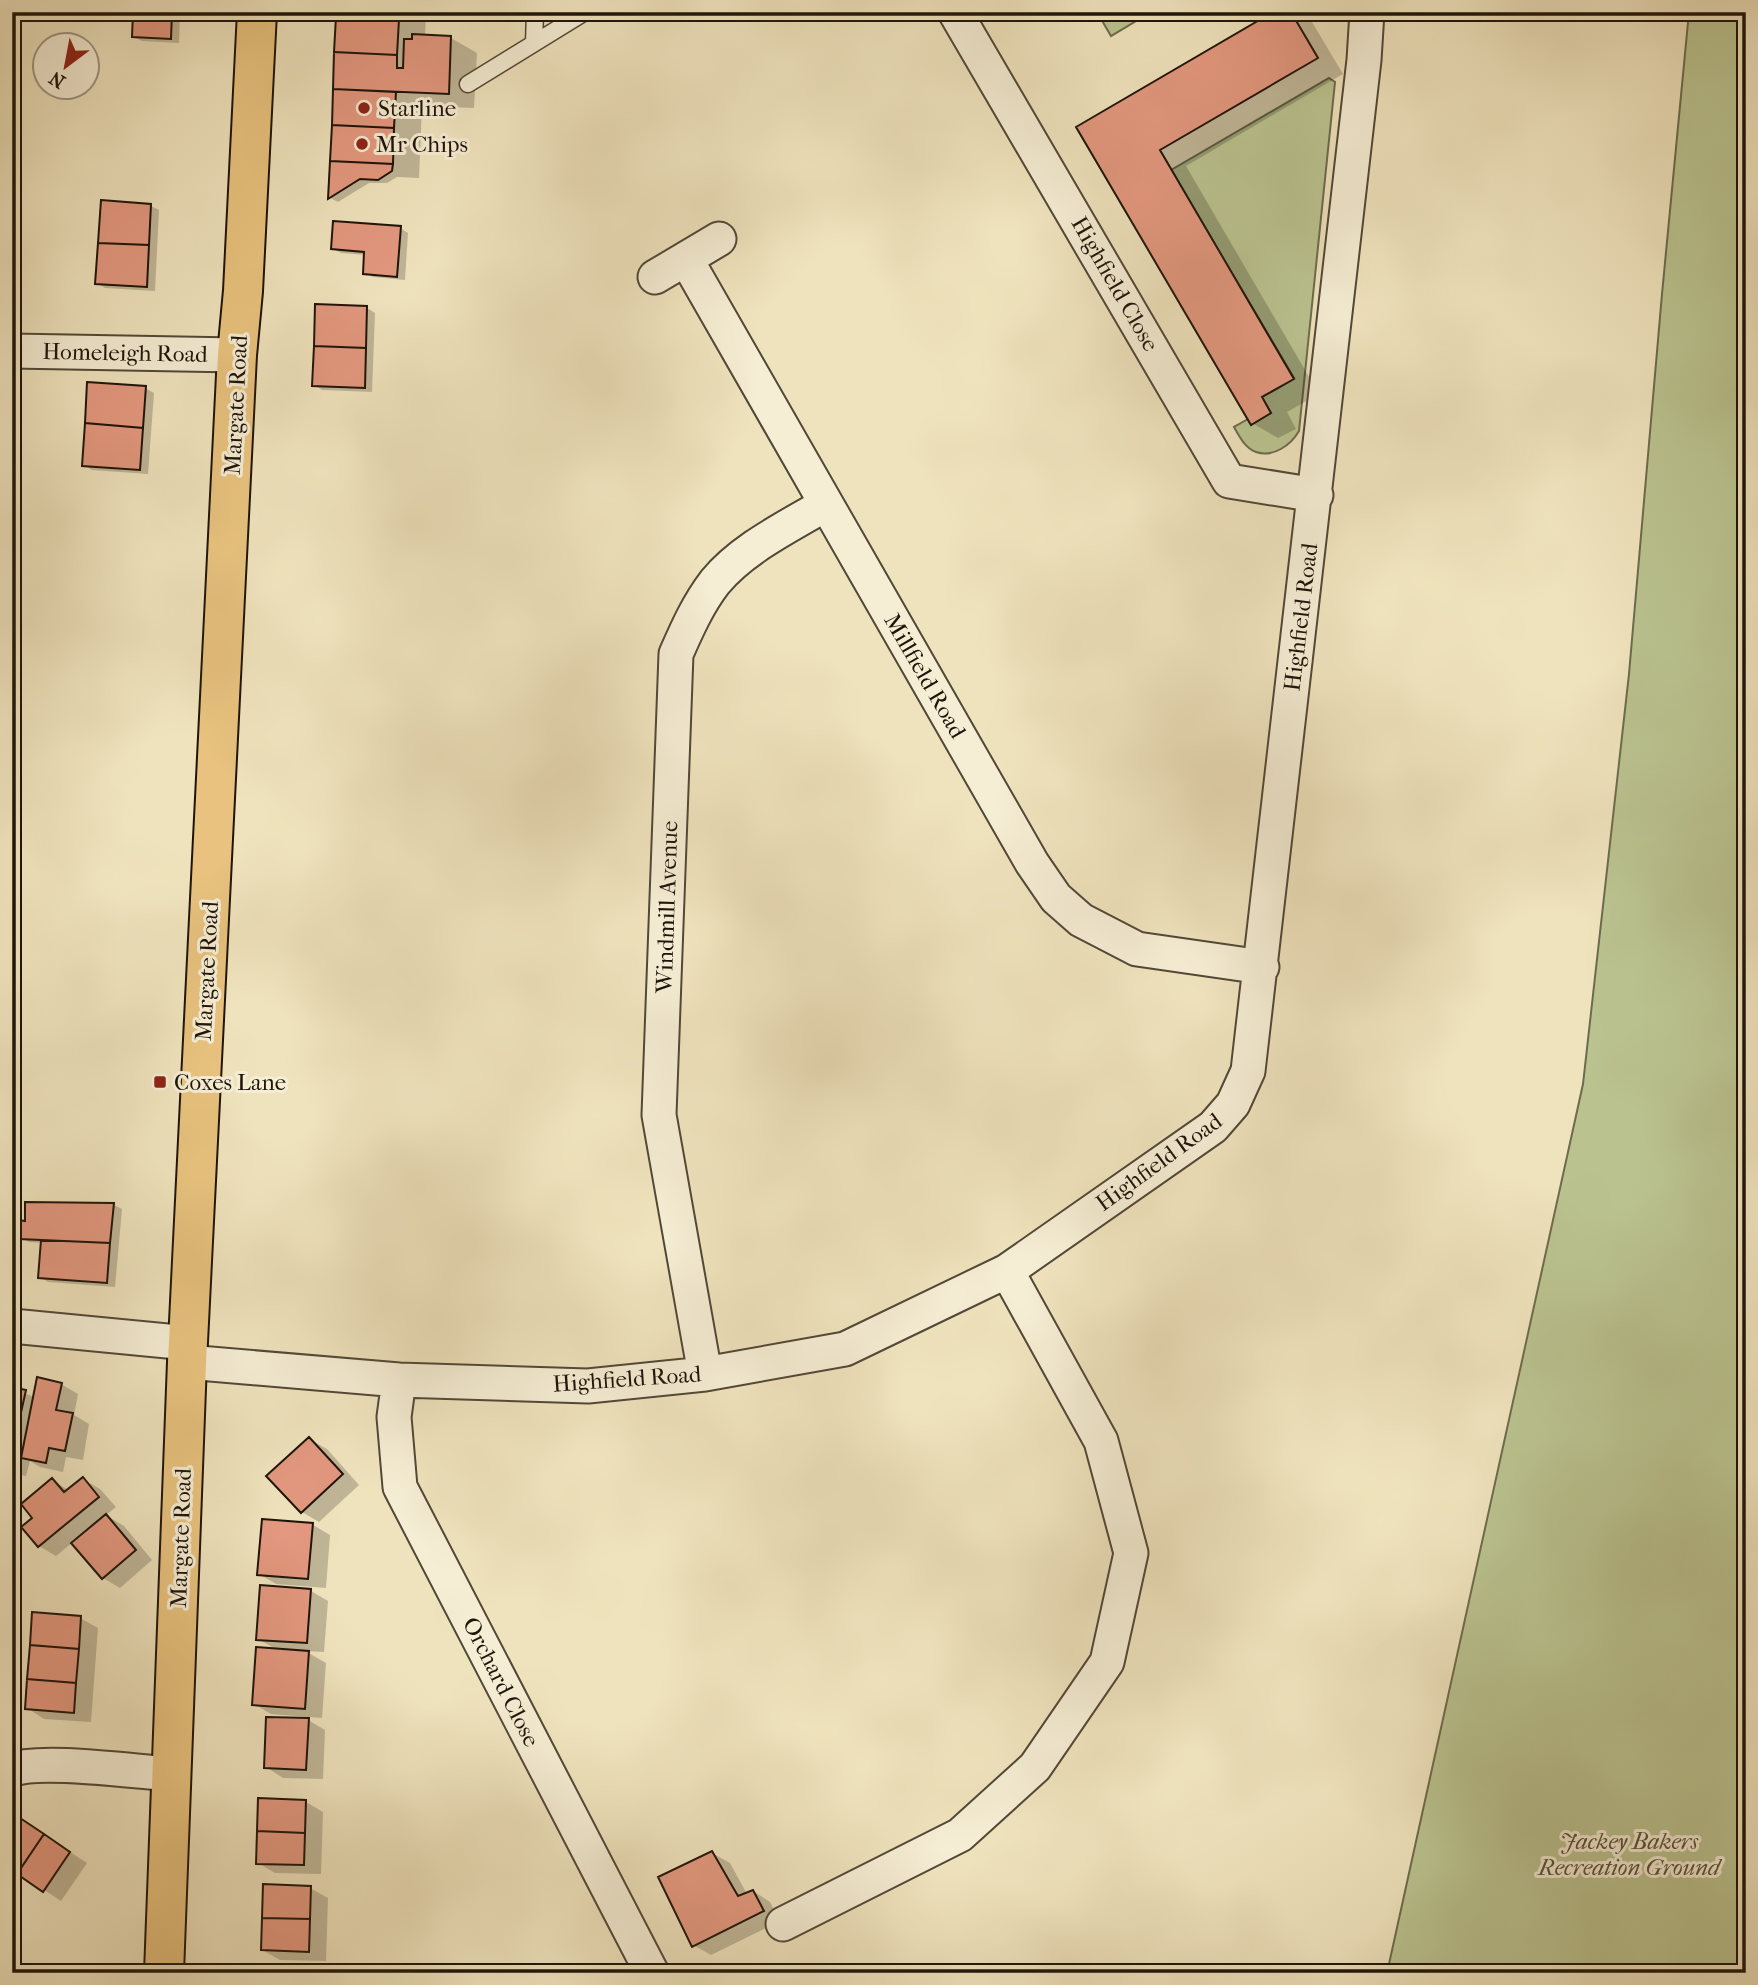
<svg xmlns="http://www.w3.org/2000/svg" width="1758" height="1985" font-family="'IM FELL French Canon',serif">
<style>
.green{fill:#bac390;stroke:#6c6c4d;stroke-width:2}
.shadow{fill:#0003}
.building{fill:#e3987f;stroke:#1e140a;stroke-width:2}
.lines{fill:none;stroke-linecap:round;stroke-linejoin:round}
.lane-casing{stroke:#524837;stroke-width:19}
.street-casing{stroke:#524837;stroke-width:37}
.primary-casing{stroke:#1e140a;stroke-width:42}
.lane{stroke:#f5edd4;stroke-width:16}
.street{stroke:#f5edd4;stroke-width:33}
.primary{stroke:#e8c27e;stroke-width:38}
.poi-dot{fill:#8f2418;stroke:#f5edd4;stroke-width:2.5}
.labels{text-anchor:middle;dominant-baseline:central;stroke-width:6;stroke-linejoin:round;paint-order:stroke}
.poi-label{font-size:23px;fill:#1e140a;stroke:#f5edd4;text-anchor:start}
.street-label{font-size:23px;fill:#1e140a;stroke:#f5edd4}
.park-label{font-size:23px;font-style:italic;fill:#555139;stroke:#f5edd4}
</style>
<rect width="100%" height="100%" fill="#efe3bd"/>
<filter id="stains"><feTurbulence type="fractalNoise" baseFrequency=".00286" numOctaves="4"/><feColorMatrix values="0 0 0 0 .2 0 0 0 0 .09 0 0 0 0 .02 0 0 0 .5 -.17"/></filter>
<radialGradient id="worn" r=".72"><stop offset=".6" stop-color="#630" stop-opacity="0"/><stop offset="1" stop-color="#630" stop-opacity=".3"/></radialGradient>
<path class="green" d="M1097 12H1151L1111 36Z
M1689 12H1746V1973H1387L1583 1084 1629 674 1662 294Z
M1329 78 1335 82 1299 431C1291 445 1273 458 1256 452 1245 448 1239 436 1234 427L1248 419 1251 424 1271 413 1262 397 1294 378 1171 170Z"/>
<path class="shadow" d="M135 12H180L179 43 142 41 134 37Z
M338 12H426L425 37 451 38 477 53 474 108 422 106 419 178 397 177 387 183H369L338 202 330 198Z
M1276 12H1296L1312 22 1343 74 1186 166 1319 394 1287 412 1296 429 1278 438 1252 423 1078 128Z
M151 206 159 210 155 291 105 288 97 283Z
M400 228 408 233 405 280 373 277 365 273 366 255 341 253 332 248Z
M317 306 367 308 375 313 372 392 322 390 314 385Z
M145 388 154 393 148 474 92 470 84 465Z
M114 1205 122 1209 115 1287 48 1282 40 1277 43 1243 29 1242 21 1238Z
M61 1384 78 1394 74 1415 89 1424 83 1460 66 1457 63 1472 40 1467 30 1461 26 1476 12 1473V1389L35 1397Z
M309 1439 327 1449 359 1485 319 1522 302 1512Z
M83 1479 100 1489 116 1507 106 1515 124 1526 152 1560 120 1588 103 1578 73 1542 56 1556 39 1546 35 1518 52 1480 68 1490Z
M263 1521 313 1525 330 1535 326 1588 276 1584 259 1574Z
M311 1591 328 1601 324 1652 305 1651 326 1663 322 1718 271 1714 254 1704 279 1651 258 1639Z
M80 1618 98 1628 91 1722 44 1719 27 1708Z
M308 1720 325 1730 323 1779 283 1778 266 1767Z
M306 1802 323 1812 321 1874 275 1873 258 1863Z
M18 1818 87 1863 61 1901 12 1869Z
M712 1853 730 1863 747 1894 753 1891 770 1902 780 1921 711 1955 693 1945Z
M310 1888 328 1898 326 1961 280 1960 262 1950Z"/>
<path class="building" d="M133 12H172L171 39 132 37Z
M336 12H399V19L336 16Z
M1273 12H1291L1318 58 1160 150 1294 379 1262 397 1271 413 1251 425 1076 127Z
M336 16 399 19 397 55 334 52Z
M412 34 451 36 449 94 333 89 334 52 397 55V68H403L404 39H412Z
M333 89 396 92 394 128 332 125Z
M332 125 394 128 393 164 330 161Z
M330 161 393 164 392 171 378 180 360 179 328 199Z
M101 200 151 204 149 245 98 243Z
M333 221 401 226 397 277 363 274 364 252 331 249Z
M98 243 149 245 147 287 95 284Z
M315 304 367 306 366 348 314 346Z
M314 346 366 348 365 388 312 386Z
M87 382 146 386 143 428 85 423Z
M85 423 143 428 140 470 82 466Z
M25 1202 114 1203 110 1243 19 1239V1220L25 1221Z
M41 1240 110 1243 107 1283 38 1278Z
M37 1377 62 1383 56 1410 73 1413 65 1451 49 1448 46 1463 21 1458Z
M12 1387 26 1390 12 1453Z
M309 1437 343 1474 301 1513 266 1476Z
M83 1477 99 1497 38 1547 21 1527 32 1518 21 1504 52 1478 64 1492Z
M106 1514 136 1550 102 1579 71 1543Z
M262 1519 313 1523 308 1579 257 1575Z
M260 1585 311 1589 307 1643 256 1640Z
M32 1612 81 1616 79 1649 30 1645Z
M30 1645 79 1649 76 1683 27 1679Z
M256 1647 309 1651 305 1709 252 1705Z
M27 1679 76 1683 74 1713 25 1709Z
M266 1717 309 1718 306 1770 264 1768Z
M258 1798 306 1800 305 1833 257 1831Z
M17 1816 44 1834 17 1874 12 1872V1823Z
M257 1831 305 1833 304 1865 256 1864Z
M44 1834 70 1852 43 1892 17 1874Z
M712 1851 738 1896 753 1890 764 1911 692 1947 658 1877Z
M263 1884 311 1886 310 1919 262 1918Z
M262 1918 310 1919 309 1952 261 1950Z
M260 1970 309 1971 308 1973H260Z"/>
<g class="lines">
<g class="lane-casing">
<path id="lane" d="M534 43 535 12
M468 84 585 12"/>
</g>
<g class="street-casing">
<path id="street" d="M955 12 1229 481 1316 495
M686 259 1032 863 1056 898 1081 920 1137 949 1262 967
M655 277 719 239
M12 351 237 355
M12 1326 188 1343
M187 1362 399 1380 588 1386 705 1374 845 1349 1007 1271 1213 1127 1233 1104 1248 1071 1364 60 1367 12
M705 1374 659 1115 676 654C687 629 698 604 715 582 743 548 788 527 826 504
M399 1380 394 1417 400 1487 652 1973
M12 1770C38 1758 137 1772 171 1774
M783 1924 960 1835 1035 1767 1107 1662 1131 1553 1101 1441 1007 1271"/>
</g>
<g class="primary-casing">
<path id="primary" d="M164 1973 187 1362 237 355 243 291 257 12"/>
</g>
<use href="#lane" class="lane"/>
<use href="#street" class="street"/>
<use href="#primary" class="primary"/>
</g>
<g class="poi-dot">
<circle cx="364" cy="108" r="7"/>
<circle cx="362" cy="144" r="7"/>
<rect x="153" y="1075" width="14" height="14" rx="3.5"/>
</g>
<g class="labels">
<g class="poi-label">
<text x="378" y="108">Starline</text>
<text x="376" y="144">Mr Chips</text>
<text x="174" y="1082">Coxes Lane</text>
</g>
<g class="street-label">
<text transform="translate(1115 284) rotate(60)">Highfield Close</text>
<text transform="translate(125 353) rotate(1)">Homeleigh Road</text>
<text transform="translate(236 405) rotate(-87)">Margate Road</text>
<text transform="translate(1301 617) rotate(-83)">Highfield Road</text>
<text transform="translate(925 676) rotate(60)">Millfield Road</text>
<text transform="translate(667 907) rotate(-88)">Windmill Avenue</text>
<text transform="translate(207 971) rotate(-87)">Margate Road</text>
<text transform="translate(1159 1162) rotate(-36)">Highfield Road</text>
<text transform="translate(627 1379) rotate(-4)">Highfield Road</text>
<text transform="translate(181 1538) rotate(-88)">Margate Road</text>
<text transform="translate(501 1682) rotate(63)">Orchard Close</text>
</g>
<g class="park-label">
<text x="1629" y="1841">Jackey Bakers<tspan x="1629" dy="26">Recreation Ground</tspan></text>
</g>
</g>
<rect width="1758" height="1985" fill="none" stroke="#efe3bd" stroke-width="42"/>
<rect x="14" y="14" width="1730" height="1957" fill="none" stroke="#1e140a" stroke-width="3.5"/>
<rect x="21" y="21" width="1716" height="1943" fill="none" stroke="#1e140a" stroke-width="2"/>
<g transform="translate(66 66) rotate(212)"><circle r="33" fill="#f5edd4" stroke="#9f9683" stroke-width="2"/>
<path d="M0-5L12 26L0 18L-12 26Z" fill="#8f2418"/>
<text y="-10" font-size="19" font-weight="bold" text-anchor="middle" fill="#1e140a">N</text>
</g>
<rect width="100%" height="100%" filter="url(#stains)"/>
<rect width="100%" height="100%" fill="url(#worn)"/>
</svg>
